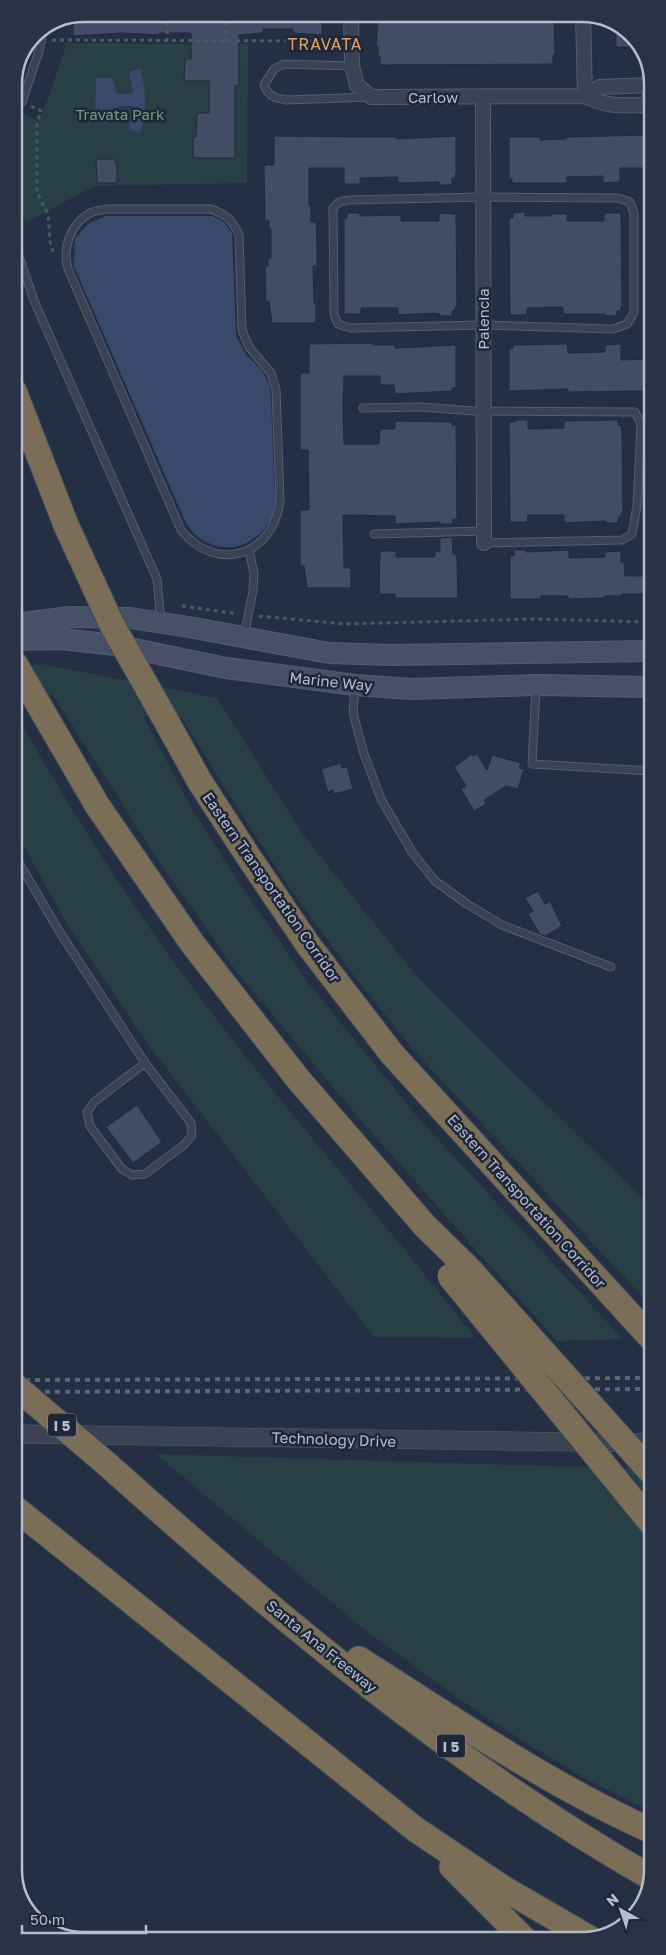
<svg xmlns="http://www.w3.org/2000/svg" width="666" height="1955" font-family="'Golos Text',sans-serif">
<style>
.green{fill:#273f45}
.water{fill:#38496c}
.building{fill:#424c64;stroke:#20293b}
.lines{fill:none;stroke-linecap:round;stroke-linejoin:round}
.service-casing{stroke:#555d6e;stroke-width:9}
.minor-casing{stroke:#555d6e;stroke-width:16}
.tertiary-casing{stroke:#555d6e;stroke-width:19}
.secondary-casing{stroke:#555d6e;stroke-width:22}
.motorway-casing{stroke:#414a5b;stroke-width:27}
.path{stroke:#465c61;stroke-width:3;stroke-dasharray:4 4;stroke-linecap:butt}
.service{stroke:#3a4253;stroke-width:7}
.minor{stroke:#3a4253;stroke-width:14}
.tertiary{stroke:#3a4253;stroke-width:18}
.secondary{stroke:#475067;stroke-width:20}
.motorway{stroke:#7a6f56;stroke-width:25}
.rail{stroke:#5c657a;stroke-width:4;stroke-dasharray:5 5;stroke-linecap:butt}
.motorway-bridge-casing{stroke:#414a5b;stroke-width:27;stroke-linecap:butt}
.motorway-bridge{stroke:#7a6f56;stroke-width:25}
.labels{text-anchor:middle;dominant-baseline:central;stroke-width:5;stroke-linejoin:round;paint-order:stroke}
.shield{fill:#1e2739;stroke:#8990a1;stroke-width:1}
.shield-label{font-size:14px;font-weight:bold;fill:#b7bdcd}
.street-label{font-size:15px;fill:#b7bdcd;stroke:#1e2739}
.park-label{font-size:15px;fill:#6d9f7d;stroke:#1e2739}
.neighbourhood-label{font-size:16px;letter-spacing:1px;fill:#dda362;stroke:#1e2739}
.rim{fill:none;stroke:#b7bdcd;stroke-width:2.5}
</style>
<rect width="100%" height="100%" fill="#252f44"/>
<path class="green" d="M67 43 248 44 247 183 95 186 26 222 14 196V110L38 121 46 104Z
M42 664 217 698 304 836 415 974 491 1051 651 1206 652 1307 411 1047 355 977 293 893 236 806 181 717 143 716 192 809 237 880 306 980 420 1120 623 1339 557 1341 358 1117 237 972 158 860 53 695 15 693V666Z
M15 712C81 830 158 947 243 1053 319 1149 400 1241 475 1338L374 1337 153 1051 68 926 15 830Z
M156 1454 652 1469V1812L586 1779 518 1738 452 1694 361 1627Z"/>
<path class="water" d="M140 68C146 89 148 112 140 133L129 128 132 106H117L114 123H95L96 78H112L117 94H131L133 91 129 72Z
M105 216H212L224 222 232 233 236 336 247 356 261 369 269 384 271 400C272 425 273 451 274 477 274 486 277 499 275 508 270 529 247 550 224 547 206 545 194 537 185 521L74 266 75 239 88 224Z"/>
<path class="building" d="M85 14H322V35L293 33V29H263V33L239 35V85L235 86V158H193V137H196L197 113H209V81H184L185 59H191V33H160V35L122 33 73 36V18Z
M378 14H554L555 55H553V64L380 65V56H378V47H376Z
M616 26 628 31 630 35V47H616Z
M650 135V168H620V182L603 183V176L567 177V183H512V179H509V137H540V140L566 139V137Z
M274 136 377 137H397V139L456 136V172L455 178H452V185H439V182L398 183V177L360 178V184H344V168H309V205H311V222H316L317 245V266H313L314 303H316V323H272L269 301 266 302 265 266H268V258H271V229H269V221H265L264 165H274Z
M96 159H115V163L117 164V183H97Z
M525 212V216H551V214H567V221H604V213H621L622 306H621V311H617V316H605V314H563V307L527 308V315H510L509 218H513V213Z
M347 213H360V216L401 215V221H439V213L456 214 457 307H455V310L452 311V316H440V314L434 313 398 315V308H361V314H344V218H347Z
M373 343V345H395V348L456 345V388H452V391L395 394 394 385H380V376H344L343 407 344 444H379L380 429H395V421L452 422V425H456L457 519H453V524H440V522L395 524V516L343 515 344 568H351V588H307L304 566H300V510H309L308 450H300V373H309V344Z
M567 344 568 353 605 352V345L621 344V360L650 359V391L568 392V389L509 391V349L513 348V345Z
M515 420H528V429L564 428V421L618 420V425H621L622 434 623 513H621V517H618V523H606L605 521 564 523V515H528L527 522H510L509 422H515Z
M452 537 453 554H456L457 558 458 598H395V594H379L380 551H396V557H435V551H440V538Z
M514 550H526V552L569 550V558L605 557V552L621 551V562H624L625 576H651V594H622V596H605V598L568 599V596H541V599H510V556H514Z
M472 754 473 756 477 754 487 770 492 755 521 763 519 768 524 769 518 789 506 786 484 800 486 804 474 811 461 789 466 786 454 767Z
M341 763 342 768 347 767 353 789 334 794 333 790 328 792 321 769Z
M538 891 545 904 550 901 562 926 545 936 540 934 528 914 533 911 525 898Z
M137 1105 162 1142 133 1163 106 1127Z"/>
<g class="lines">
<g class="service-casing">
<path id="service" d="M352 66 284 64 274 69 264 85C269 97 275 98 287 100L369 97
M22 102 39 51 43 31
M646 105V85
M483 197 618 198 630 202 634 213V313L627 324 613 329 483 325 350 328 338 324 334 314 333 208 339 202 349 200Z
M106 209H211C227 215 232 219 239 235L242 330 249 347 271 373 276 389 280 499C275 555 217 575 181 530L68 269C62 249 70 224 90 213 95 211 102 210 106 209Z
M14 242 35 303 157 579 161 622
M363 408 422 407 474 411 635 412 641 424 637 506 632 534 622 540 484 543
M374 534 484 531
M244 636 253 591 254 574 249 550
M355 688 353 713 364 754 381 799 412 852 435 881 467 904 502 925 611 967
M536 688 532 764 651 771
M15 856 59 931 145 1063 191 1123 192 1135 185 1144 145 1174 132 1175 122 1169 90 1126 87 1112 94 1102 145 1063"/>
</g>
<g class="minor-casing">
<path id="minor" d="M351 14 352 66 357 85 371 97 585 96C608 108 626 105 650 105
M583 14 585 96
M483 96 484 543
M585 96 600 87 650 85"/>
</g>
<g class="tertiary-casing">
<path id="tertiary" d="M16 1434C228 1435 440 1442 652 1443"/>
</g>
<g class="secondary-casing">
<path id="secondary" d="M15 624 70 617 130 618 189 627 329 653 391 655 651 651
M15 640 61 639 115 645 226 668 355 685 412 689 536 685 651 687"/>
</g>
<g class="motorway-casing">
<path id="motorway" d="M14 391 66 525
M15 664 97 805 192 943 298 1079 425 1226 469 1269
M164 717 200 782 248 856 309 946 392 1054 652 1339
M108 1465C276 1616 453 1764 650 1877
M16 1509 415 1829 503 1888 591 1939
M359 1659C455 1720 549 1785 652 1831
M452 1867 524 1939"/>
</g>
<path class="path" d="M167 14V41
M226 14V41
M52 40 339 41
M31 106 41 111 37 123V192L48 214 50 241 54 255
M182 606 238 614
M259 616 345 624 533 619 651 622"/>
<use href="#service" class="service"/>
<use href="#minor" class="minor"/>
<use href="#tertiary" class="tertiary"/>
<use href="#secondary" class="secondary"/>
<use href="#motorway" class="motorway"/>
<path class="rail" d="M15 1380 652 1378
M15 1392 652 1389"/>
<g class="motorway-bridge-casing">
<path id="motorway-bridge" d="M66 525 112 625 164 717
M469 1269 652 1473
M450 1276 652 1524
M15 1386 108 1465"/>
</g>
<use href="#motorway-bridge" class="motorway-bridge"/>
</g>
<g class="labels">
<g class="shield">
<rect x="48" y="1413.5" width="28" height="23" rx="4"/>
<rect x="437" y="1734.5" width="28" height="23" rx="4"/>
</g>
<g class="shield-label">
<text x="62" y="1425">I 5</text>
<text x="451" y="1746">I 5</text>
</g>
<g class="street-label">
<text x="433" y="97">Carlow</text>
<text transform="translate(483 319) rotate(-90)">Palencia</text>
<text transform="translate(331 681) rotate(6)">Marine Way</text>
<text transform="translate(272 887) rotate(55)">Eastern Transportation Corridor</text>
<text transform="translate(527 1201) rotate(48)">Eastern Transportation Corridor</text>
<text transform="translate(334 1439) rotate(2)">Technology Drive</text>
<text transform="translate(322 1646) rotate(39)">Santa Ana Freeway</text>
</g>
<g class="park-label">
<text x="120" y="114">Travata Park</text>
</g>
<g class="neighbourhood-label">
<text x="325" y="44">TRAVATA</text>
</g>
</g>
<path d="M0 0H666V1955H0ZM84 22H582A62 62 0 0 1 644 84V1870A62 62 0 0 1 582 1932H84A62 62 0 0 1 22 1870V84A62 62 0 0 1 84 22Z" fill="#2a3345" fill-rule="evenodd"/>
<path class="rim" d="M84 22H582A62 62 0 0 1 644 84V1870A62 62 0 0 1 582 1932H84A62 62 0 0 1 22 1870V84A62 62 0 0 1 84 22Z"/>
<g transform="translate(621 1910) rotate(320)" stroke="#1e2739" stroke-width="4" paint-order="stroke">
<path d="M0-4L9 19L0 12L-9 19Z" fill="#b7bdcd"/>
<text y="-8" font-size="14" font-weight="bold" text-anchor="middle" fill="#b7bdcd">N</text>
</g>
<path d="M22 1925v8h124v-8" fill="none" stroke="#b7bdcd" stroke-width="2.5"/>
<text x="30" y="1925" font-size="15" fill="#b7bdcd" stroke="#1e2739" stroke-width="4" paint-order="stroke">50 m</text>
</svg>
